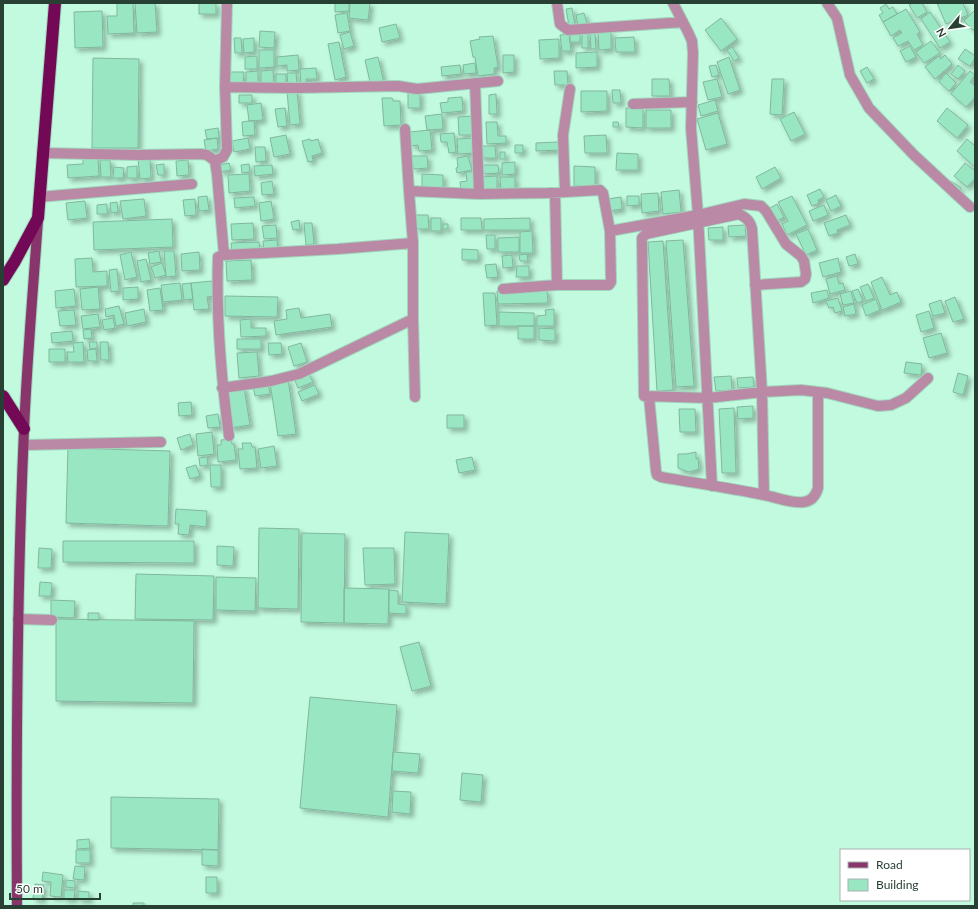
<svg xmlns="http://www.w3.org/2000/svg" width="978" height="909" font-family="Lato,sans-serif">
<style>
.building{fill:#99e7c2;stroke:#81b79d;filter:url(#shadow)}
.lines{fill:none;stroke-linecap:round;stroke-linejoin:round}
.minor-casing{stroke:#a2d5bc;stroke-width:12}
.major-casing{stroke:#a2d5bc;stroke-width:12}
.highway-casing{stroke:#a2d5bc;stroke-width:14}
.minor{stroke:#b989a5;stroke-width:10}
.major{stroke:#87356b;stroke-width:10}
.highway{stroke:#730956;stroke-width:12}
</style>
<defs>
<filter id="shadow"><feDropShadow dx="3.5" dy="3.5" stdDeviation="2" flood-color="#0004"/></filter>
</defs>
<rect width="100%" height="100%" fill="#c1fade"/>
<path class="building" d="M117 3H133L134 33 108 34 107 16H117Z
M135 3H155L157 32 137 33Z
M199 3H216V14H199Z
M335 3H349V11L335 12Z
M350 3H370L368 20 349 18Z
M913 3H922L927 12 917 18 909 5Z
M937 3H963L968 15 946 24Z
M886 4 889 9 893 7 897 14 883 22 879 15 883 13 880 8Z
M572 8 575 26H569L566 9Z
M906 9 920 32 917 34 923 45 914 50 908 41 898 46 893 38 902 33 900 30 891 36 883 22Z
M975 10V29L973 30 964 21Z
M102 11 103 47 75 48 74 12Z
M930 12 950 42 940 48 921 19Z
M347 13 350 31 338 33 335 15Z
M584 13 587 24 578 26 576 15Z
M721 18 737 39 721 51 705 30Z
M396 24 400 38 382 42 379 28Z
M260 31 275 32 274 48 259 47Z
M611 31V49L599 50 598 32Z
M350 32 354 46 344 49 340 35Z
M582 32H588V48H582Z
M570 33H580V42H570Z
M590 33H595L596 49H591Z
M569 34 571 51H562L560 35Z
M493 36 498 67 494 68V74L478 76 475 57H473L470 41 480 39 479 37Z
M634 37 635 52H616L615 38Z
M234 38H241L242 53H235Z
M254 38V52L244 53 243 39Z
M559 39V58L540 59 539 40Z
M931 41 940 53 924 63 916 52Z
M339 42 346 77 335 80 328 44Z
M910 46 916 57 906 62 900 51Z
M732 47 739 58 734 61 727 50Z
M965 49 975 56V58L970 66 958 59Z
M259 50H274V67L259 68Z
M597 52V67L576 68V53Z
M298 55 299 70 287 71V65L277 66V57Z
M503 55H514V72L503 73Z
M945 55 952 64 935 79 925 67 939 56 941 59Z
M257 56V69H245V57Z
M378 57 384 83 371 86 365 60Z
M729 57 740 90 728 94 717 62Z
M93 58 139 59 138 148H92Z
M475 63 476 73 464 74 463 65Z
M460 65 461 74 442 76 441 67Z
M716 65 719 75 712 77 709 66Z
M958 65 965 71 958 79 951 74Z
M867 67 874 79 867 83 860 71Z
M316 68 317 79H306V84L301 85 300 69Z
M273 70 274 86 261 87V71Z
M258 71V85H246V72Z
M554 71H567L568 85H555Z
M970 71 975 75 970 82 975 86V97L966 107 951 94Z
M229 72H244L243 87 228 86Z
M287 73H296L297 85 288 86Z
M946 73 956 83 949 91 939 82Z
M276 74H286V86H276Z
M652 79H669L670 96H652Z
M717 79 722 97 708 100 703 82Z
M772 79H784L782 115 770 114Z
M612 90H620L621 103H613Z
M287 91H297L300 124 290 125Z
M581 91H607V111L581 112Z
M408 92H420V108H408Z
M496 94 497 114H489V95Z
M239 95H252V103H239Z
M462 97 463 111 442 113 440 103 448 102V98Z
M382 98H392L393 101H400L401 125 384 126Z
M715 100 718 111 701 116 698 105Z
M261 103 263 120 249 121 247 105Z
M285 108 287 126 278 127 275 109Z
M626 108H643V128L626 127Z
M947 108 968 125 957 138 937 121Z
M646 110H671V128H646Z
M794 112 805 134 791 141 780 119Z
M718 113 727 144 706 150 697 119Z
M442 114 443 129 427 130 425 116Z
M473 116 474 135H459L458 117Z
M249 121H254L255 135 243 136 242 122Z
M486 122H497L498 136H506V143L487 144Z
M613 122H618L619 127H613Z
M218 128 219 138 207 139 205 130Z
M430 130 432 150 419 151 418 145 411 146 410 132Z
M454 133 456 152 449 153 447 142H441L440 134Z
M286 135 290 154 274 157 270 138Z
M606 135 607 153H585L584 136Z
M217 138 218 149 206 151 204 140Z
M248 138 250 149 234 152 232 141Z
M474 138 475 153 458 154 457 139Z
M310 139 311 141 318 139 322 153 312 156 313 161 308 162 302 141Z
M967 139 975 146V167L957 151Z
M558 142 559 150 536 151V143Z
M515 145H523V153H515Z
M480 146H495L496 158H481Z
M255 147H265L266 161 256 162Z
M500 152H505V159H500Z
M617 153 638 154V170H616Z
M412 156H427L428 168 413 169Z
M468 156 472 170 457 173 456 168 458 167 457 158Z
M98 158 99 176 68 178 67 165 83 164V159Z
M150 159 151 178 140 179 138 160Z
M100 160H110L111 177H101Z
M188 160 189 175 177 176 176 161Z
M515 162V174L502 175V163Z
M229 163 231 170 220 172 219 165Z
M965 163 975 171V178L967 187 954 176Z
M164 164V175H158L156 165Z
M249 164 250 172 242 173 241 165Z
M272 165 273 174 255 176 254 166Z
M481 165H498L499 173 482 174Z
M137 166V178H127V167Z
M574 166 595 167V186H574Z
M114 167 124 168 123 178H113Z
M775 167 781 178 762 189 756 177Z
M466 172H476L478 190 461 192 460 182 467 181Z
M249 174 250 191 229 193 228 175Z
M422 174 443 175V189H422Z
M497 176V190H481L480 177Z
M500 177H515V190L501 191Z
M272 181 274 194 262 195 261 183Z
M951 181 961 188 956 196 946 189Z
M820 189 824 197 818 200 819 203 812 206 807 195Z
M679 190 681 212 663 214 661 192Z
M658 193 659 211 642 213 641 194Z
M836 195 841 206 831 211 826 200Z
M207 196 209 210 199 211 198 197Z
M627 196H639V205L627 206Z
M792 196 807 225 787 235 782 224 788 221 778 202Z
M254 197 255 206 235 208 234 198Z
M621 197 622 209 609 211 607 199Z
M144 199 146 216 123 219 120 201Z
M195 199 196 215 185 216 183 200Z
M85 201 87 218 68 220 66 203Z
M271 201 274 219 261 221 259 203Z
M117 202 118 212 111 213 110 203Z
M107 204V214H97V205Z
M777 204 784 217 777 221 770 208Z
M824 205 828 215 813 221 809 211Z
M416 215H428L429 229H416Z
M846 215 850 225 837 230 838 233 829 236 824 223Z
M431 218H441V231H431Z
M461 218H481L482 230H461Z
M530 218V230H484V219Z
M172 219 173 247 94 250 93 222Z
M299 220 300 229 293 230 291 222Z
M253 223 254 239 232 240 231 224Z
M304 223H312L314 244 306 245Z
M443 224H448V229H443Z
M276 225 277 238 264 239 262 226Z
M745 225 746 236 729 237 728 226Z
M723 227V240H709L708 228Z
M808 229 817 250 806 255 796 234Z
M532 231 533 253H520V232Z
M486 235H495V249H487Z
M519 237V252H498V238Z
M277 240 278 251H264L263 241Z
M683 240 694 386 676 387 666 241Z
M663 241 673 390 657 391 648 242Z
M259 242 260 252 232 254 231 243Z
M462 249 478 250V260H462Z
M159 251 161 262 150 264 148 253Z
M164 251H174L176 276 166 277Z
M131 252 137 277 125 280 120 255Z
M199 252 200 270 182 271 181 254Z
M527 254 528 261H520L519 255Z
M855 254 858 264 849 266 846 257Z
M512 255 513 267 503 268 502 256Z
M92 258 93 272 107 271V286L76 287 75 259Z
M838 258 841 272 823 277 819 263Z
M146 259 151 280 141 282 137 261Z
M251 260 252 280 227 281 226 261Z
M162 263 166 275 155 278 151 267Z
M496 264 498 277 487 278 485 265Z
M517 266H529V277H516Z
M117 269 119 291 111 292 109 270Z
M837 276 839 284 843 283 845 290 830 294 826 279Z
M882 277 890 295 897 292 901 302 882 310 871 282Z
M212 281 214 296 207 297 209 309 194 310 191 283Z
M180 283 182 300 163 302 161 285Z
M191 283 193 299 184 300 182 284Z
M868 284 874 298 866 301 860 287Z
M98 287 100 309 82 310 80 289Z
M138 287V299L123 300V288Z
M160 288 163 310 150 311 147 290Z
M74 289 76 306 56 308 55 291Z
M858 289 863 301 857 303 852 291Z
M547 290 548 303 498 304 497 291Z
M827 290 829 298 813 303 811 293Z
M851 291 854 303 843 305 840 294Z
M483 293H495L497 325 485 326Z
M225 296 278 297 277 317 225 316Z
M955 297 964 319 953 322 945 301Z
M838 298 842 311 835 313 833 307 829 308 826 301Z
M876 299 880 310 866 316 862 305Z
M941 300 945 313 933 316 929 304Z
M854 304 856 314 845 316 843 307Z
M119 306 124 324 116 326 114 315 106 317 105 309Z
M299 308 301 318 330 314 332 327 276 335 274 321 287 319 286 310Z
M144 309 146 322 127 326 125 313Z
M554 309V326H537V316L546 315 545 310Z
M74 310 76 325 60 326 58 311Z
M929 311 934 328 921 332 916 315Z
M499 312 534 313V326H499Z
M98 314 100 327 83 329 81 316Z
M113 318 115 328 104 330 102 320Z
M251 319V328H266V336L241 337 240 320Z
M518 326H534V339H518Z
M539 328 555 329V341L539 340Z
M91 329 92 338 84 339 83 330Z
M72 331 73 341 52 343 51 333Z
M941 333 947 353 929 358 923 338Z
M237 339H261V349H237Z
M83 342 84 362H68L67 352H74L73 343Z
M89 342H97V348L90 349Z
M100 342H108L109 360H101Z
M268 343H281L282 354 269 355Z
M301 343 307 362 294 366 288 347Z
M49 349H65V362H49Z
M96 349 97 361H88L87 350Z
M257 352 259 376 239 378 237 353Z
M906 362 922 364 921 375 904 373Z
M308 372 313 382 298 388 294 378Z
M958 373 968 376 963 395 953 392Z
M731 376 732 390 716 391 714 377Z
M753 377 754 387 738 388 737 378Z
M288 379 296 434 278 436 270 382Z
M268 383 270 394 255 396 253 386Z
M315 385 319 394 302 401 298 392Z
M244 387 250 425 230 428 225 390Z
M191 402 192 415 179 416 178 403Z
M753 406V418L738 419 737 407Z
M734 408 736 473H722L719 409Z
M679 409H695L696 432H680Z
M218 414 220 427 208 428 206 416Z
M447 415H464V428H447Z
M212 432 214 454 198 456 196 434Z
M190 434 193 445 181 450 177 438Z
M231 439 232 444H234L236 460 218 462 217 445H221V440Z
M242 443H251L252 447H255L257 468 240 469 238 449H243Z
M274 446 277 466 261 468 258 449Z
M68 448 170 451 168 526 66 523Z
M696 452V459L698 458 699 469 689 472 678 468V454H686Z
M207 457 208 465 200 466 199 458Z
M472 457 475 470 459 473 456 460Z
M196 465 200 476 190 479 186 468Z
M210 465H221V487H211Z
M176 509 207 511 206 527 190 525 189 535 178 534 179 524H175Z
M259 528 299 529 298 609 258 608Z
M405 532 449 534 446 604 402 602Z
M302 533 345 534 344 623 301 622Z
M63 541H194V563L63 562Z
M217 546 234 547 233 566 217 565Z
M39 548 52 549 51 568H38Z
M363 548H394L395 584 365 585Z
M136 574 214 576 213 620 135 619Z
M216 577 256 578 255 611 216 610Z
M40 582 52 583 51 596H39Z
M344 588 389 589 388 624 344 623Z
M389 590 398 591V604L406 605V614L389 613Z
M51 600 75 601 74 618 51 617Z
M88 613H99V620H88Z
M56 619 194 621 193 703 56 701Z
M419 642 431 686 412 691 400 647Z
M310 697 397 705 388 817 300 808Z
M393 752 420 754 418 773 392 771Z
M462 773 483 775 481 802 460 800Z
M393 791 411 792 410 814 392 812Z
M111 797 219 799 218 850 111 848Z
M89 839 90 848 77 849V840Z
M202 849 218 850V866L202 865Z
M76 850H90V863H76Z
M75 866 85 867 84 880 73 879Z
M43 872 63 875 61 897 50 896 51 882 42 881Z
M206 877H217V893H206Z
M66 880 75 881V888L66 887Z
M35 884 44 885 42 900 33 898Z
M64 890H75L74 899H64Z
M78 891 89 892V900L78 899Z
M133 903H144V906H133Z"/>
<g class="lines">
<g class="minor-casing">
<path id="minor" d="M557 3 560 24 568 30 683 22
M673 3 688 32 692 41 693 53 691 128 698 215 712 486
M827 3 837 18 850 75 869 108 914 155 970 207
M475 83 479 194
M225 87 295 88 398 86 417 89 498 81
M633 104 692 102
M405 129 409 191
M42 153 139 155 201 154 207 155 215 161 217 174 224 255 338 249 413 243 409 191 479 194 549 193 600 190 603 193 610 231 698 215 744 204 761 206 766 211 786 244 801 256 804 261 806 274 805 279 801 282 755 285
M215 161 223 157 227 150 225 87 227 3
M565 192 563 135 570 89
M555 193 557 285
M39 197 192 184
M224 255 218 257C216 318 221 377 229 436
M503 289 557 285H609L611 282 610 231
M413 318 415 397
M222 388 271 381 299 374 411 320 413 318V243
M649 397 656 471 657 475 661 477C695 483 730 488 764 495 776 497 792 504 804 502 812 501 816 495 818 488V392
M24 445 161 442
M764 495 762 392 752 229C750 221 747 218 739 214L646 234 642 238 644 396 708 398 762 392 801 390 827 393 878 406 891 405 906 398 928 378
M18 619 52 620"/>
</g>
<g class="major-casing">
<path id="major" d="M17 906C16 747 17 589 24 430 27 360 33 290 38 220"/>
</g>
<g class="highway-casing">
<path id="highway" d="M3 280 15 261 38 218 55 3
M3 396 24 429"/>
</g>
<use href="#minor" class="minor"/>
<use href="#major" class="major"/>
<use href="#highway" class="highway"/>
</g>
<rect width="978" height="909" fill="none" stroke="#283f34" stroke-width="8"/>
<rect x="840" y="849" width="130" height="52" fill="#ffffff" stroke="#a9b2ae"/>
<rect x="848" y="862" width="20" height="6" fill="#87356b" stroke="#a9b2ae"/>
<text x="876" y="869" font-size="12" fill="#283f34">Road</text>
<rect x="848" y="879" width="20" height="12" fill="#99e7c2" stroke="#a9b2ae"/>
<text x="876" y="889" font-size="12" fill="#283f34">Building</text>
<g transform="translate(950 28) rotate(241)" stroke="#ffffff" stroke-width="3" paint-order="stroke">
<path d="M0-3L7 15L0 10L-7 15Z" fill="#283f34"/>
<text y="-6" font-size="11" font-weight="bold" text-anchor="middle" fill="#283f34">N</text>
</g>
<path d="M10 893v6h90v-6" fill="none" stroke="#283f34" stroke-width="2"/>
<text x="16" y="893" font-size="12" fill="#283f34" stroke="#ffffff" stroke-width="3" paint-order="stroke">50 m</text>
</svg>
